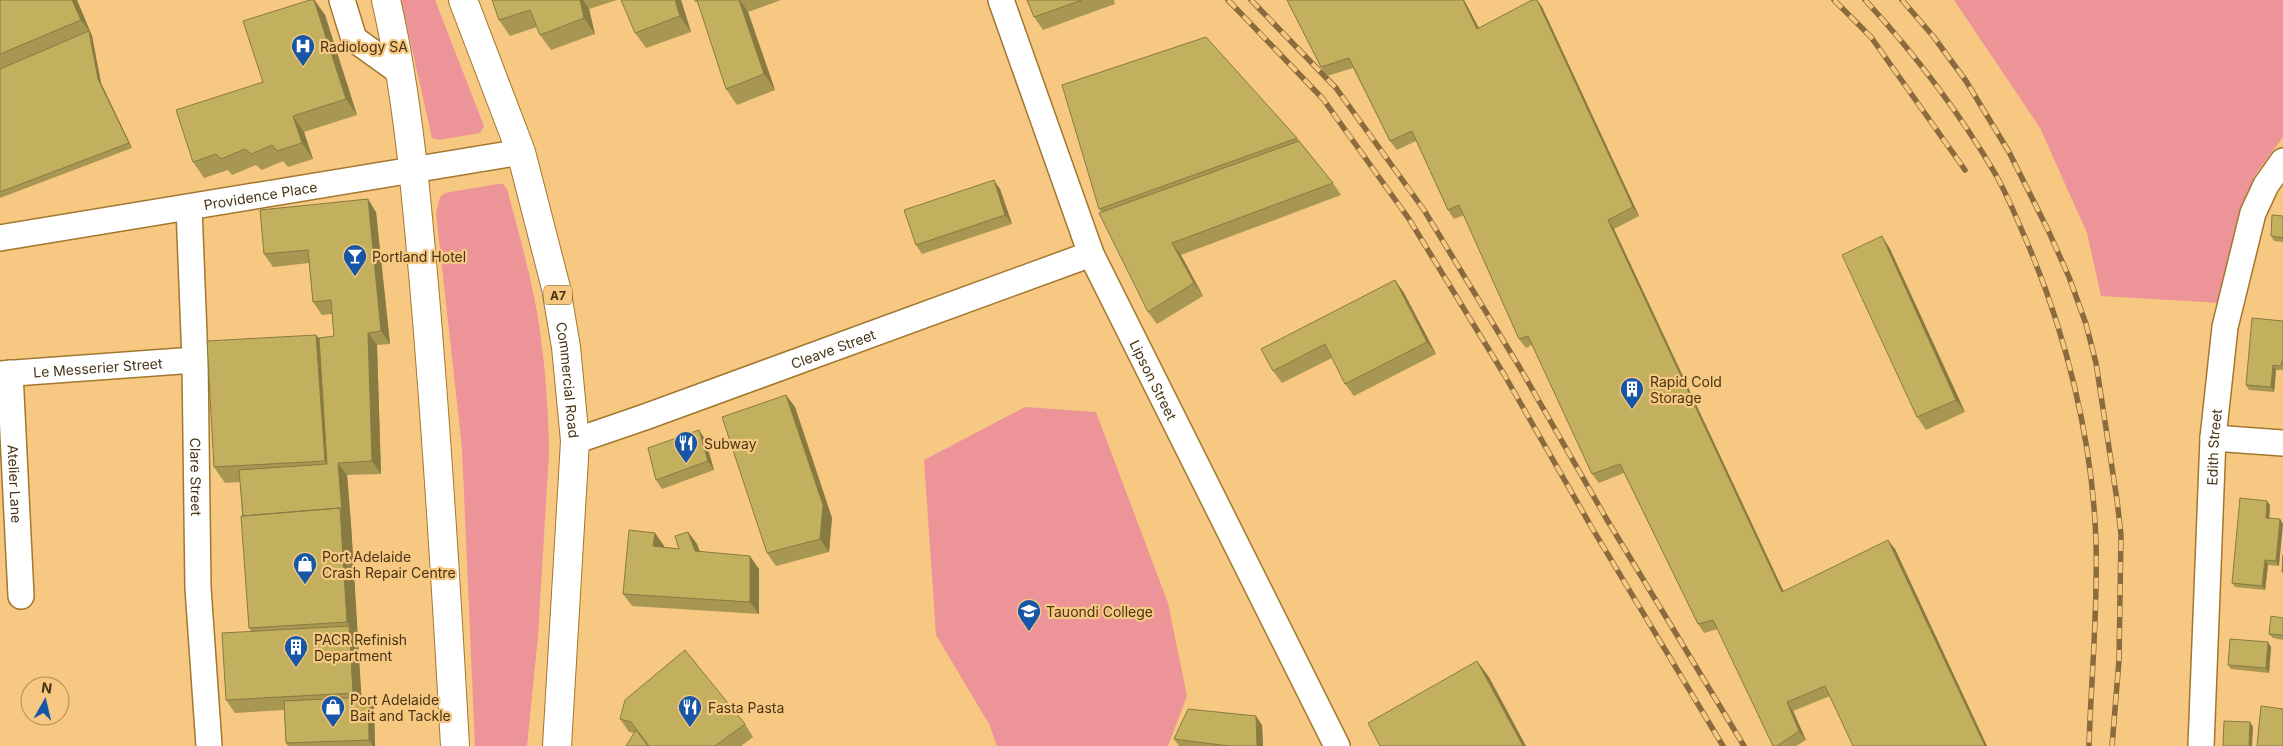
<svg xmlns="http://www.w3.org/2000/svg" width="2283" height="746" font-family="Inter,sans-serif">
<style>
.green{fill:#ec9498}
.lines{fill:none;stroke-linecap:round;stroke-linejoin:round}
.minor-casing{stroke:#a2772e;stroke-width:28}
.primary-casing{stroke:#a2772e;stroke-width:30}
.minor{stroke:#fff;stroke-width:25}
.primary{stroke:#fff;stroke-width:28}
.rail-casing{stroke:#896b3e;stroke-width:5.5}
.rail{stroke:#f7c881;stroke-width:4;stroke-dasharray:11;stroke-linecap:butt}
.wall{fill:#a79752}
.shaded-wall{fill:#887b42}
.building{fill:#c2b05f;stroke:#887b42}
.labels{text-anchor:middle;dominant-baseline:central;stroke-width:4.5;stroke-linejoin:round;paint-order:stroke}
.shield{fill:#f7c881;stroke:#7c6036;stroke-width:1}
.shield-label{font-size:12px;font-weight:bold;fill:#473416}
.poi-label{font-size:14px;fill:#473416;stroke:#f7c881;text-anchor:start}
.street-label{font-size:14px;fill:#473416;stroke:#f7c881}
</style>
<rect width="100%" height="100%" fill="#f7c881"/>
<path class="green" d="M401 0H435L484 126 480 133 439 140 432 138Z
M1954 0H2283V137L2255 175 2243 207 2221 303 2101 296 2087 233 2040 128Z
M498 184H503L507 189C516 223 526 258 533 292 544 344 548 398 549 452L538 636 527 746H475L462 448 436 213 440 197 445 193Z
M1025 407 1096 412 1168 603 1187 696 1168 746H997L989 724 936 635 924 460Z"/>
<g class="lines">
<g class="minor-casing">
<g id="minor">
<path d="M342 0 354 39 400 72"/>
<path id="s1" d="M1001 0 1091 254 1337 746"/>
<path id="s2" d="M189 208 195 360 198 588 209 746"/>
<path id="s3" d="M0 238 521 152"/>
<path id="s4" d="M10 373 21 596"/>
<path id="s5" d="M0 374 195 360"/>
<path d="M2213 438 2283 443"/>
<path id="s6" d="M575 441 645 417 1091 254"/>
<path id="s7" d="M2201 746 2213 438 2225 327 2253 213 2266 185 2283 161"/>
</g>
</g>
<g class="primary-casing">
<g id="primary">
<path d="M386 0C409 101 417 204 426 308 438 454 447 600 455 746"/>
<path id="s8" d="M463 0 521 152 556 288 566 347 575 441 557 746"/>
</g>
</g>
<use href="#minor" class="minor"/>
<use href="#primary" class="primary"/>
<g class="rail-casing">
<path id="rail" d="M1228 0 1323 99 1409 219 1505 376 1592 528 1723 746
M1251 0 1336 88 1424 210 1520 368 1606 518 1744 746
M1834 0 1871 37 1965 170
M1865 0C1914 53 1959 112 1996 175 2006 193 2015 214 2023 233 2065 328 2093 440 2096 543 2098 611 2091 679 2089 746
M1902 0 1933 36 1966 81 2009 152 2048 230 2069 277 2086 324 2096 363 2117 500 2121 535 2119 660 2112 746"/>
</g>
<use href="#rail" class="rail"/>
</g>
<path class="wall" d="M0 0H77L92 36 101 83 132 148 0 198Z
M310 0H315L325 15 357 115 304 132 313 159 288 167 283 161 262 170 256 165 232 175 228 170 204 178 193 162 263 82Z
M492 0H617L589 9 595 34 551 50 540 35 537 27 510 36 499 20Z
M681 0 691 32 646 48 635 33Z
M694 0H781L748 12 775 90 737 105 726 89 698 2H695Z
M1027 0H1114L1115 4 1043 30 1034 17Z
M1287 0H1464L1479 28 1532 0H1537L1542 7 1639 216 1614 229 1784 592 1895 549 1987 746H1853L1830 696 1793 711 1806 740 1796 746H1773L1718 629 1704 633 1698 624 1624 473 1599 483 1592 474 1532 345 1526 348 1519 339 1464 215 1454 219 1448 210 1416 141 1397 150 1390 141 1353 68 1327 76 1321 67Z
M1297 138 1333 183 1341 195 1181 255 1203 296 1157 324 1148 312 1101 212 1099 209Z
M1000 189 1012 224 922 254 916 245Z
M376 212 390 344 377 345 381 474 347 475 351 524 361 698 368 697 374 706 375 746H288L286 743 284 710 235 713 226 700 251 631 249 628 240 482 225 483 214 467 316 335 319 338 334 336 332 314 322 315 313 302 309 263 273 267 264 254Z
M2283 216V242L2274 241 2271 236Z
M1882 236 1890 249 1965 412 1926 430 1917 417Z
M1395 280 1404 293 1436 354 1354 396 1345 384 1332 358 1282 383 1273 371Z
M2283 321V370H2276L2274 392 2249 390 2246 385Z
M786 395 795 407 832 518 829 552 776 566 767 553Z
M705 439 714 470 662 489 656 480Z
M2270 505 2269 518 2279 566 2268 565 2265 590 2235 587 2232 583Z
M688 532 697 544 700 552 759 569V614L632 606 623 594 655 533 664 546V547L679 549Z
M2283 618V640L2273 638 2269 634Z
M2268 642 2271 647 2269 673 2231 669 2228 665Z
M620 719 745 724 753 737 741 746H626L634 733 629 732Z
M1262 725 1263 746H1179L1174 739Z"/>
<path class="shaded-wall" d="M72 0H77L92 36 101 83 132 148 129 143 98 79 89 31 81 20Z
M314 0 325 15 357 115 346 99Z
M580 0H583L589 9 595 34 584 18Z
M675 0H681L691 32 680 16Z
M739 0H740L748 12 775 90 764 74Z
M1463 0H1464L1484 38 1477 29Z
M1537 0 1542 7 1639 216 1633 207Z
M293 116 304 132 313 159 302 143Z
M994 180 1000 189 1012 224 1005 215Z
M368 199 376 212 390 344 381 331Z
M1608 220 1614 229 1788 601 1782 592Z
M1882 236 1890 249 1965 412 1956 400Z
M1172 243 1181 255 1203 296 1194 283Z
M1395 280 1404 293 1436 354 1427 342Z
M368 333 377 345 381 474 372 461Z
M316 335 328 351 336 477 325 461Z
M2273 365 2276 370 2274 392 2271 387Z
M786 395 795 407 832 518 829 552 820 539Z
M699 430 705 439 714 470 708 461Z
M338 463 347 475 351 524 342 512Z
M2267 501 2270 505 2269 522 2266 518Z
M340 508 351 524 358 638 347 622Z
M2280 519 2283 524 2279 566 2276 561Z
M688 532 697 544 704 564 695 551Z
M655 533 664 546 662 559 653 546Z
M1888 540 1895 549 1987 746H1985Z
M750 556 759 569V614L750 602Z
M2265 560 2268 565 2265 590 2262 586Z
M349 626 358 638 362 706 353 693Z
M2268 642 2271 647 2269 673 2266 668Z
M1477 661 1489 677 1526 746H1523Z
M368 697 374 706 375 746H373L369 740Z
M1787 702 1793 711 1806 740 1799 731Z
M1256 716 1262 725 1263 746H1257Z
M2250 722 2253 727 2252 746H2249Z"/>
<path class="building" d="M0 0H72L81 20 0 54Z
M310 0H314L346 99 293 116 302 143 277 151 272 145 251 154 245 149 221 159 216 154 193 162 176 110 263 82 243 21Z
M492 0H580L584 18 540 35 530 10 499 20Z
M621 0H675L680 16 635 33Z
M697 0H739L764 74 726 89Z
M1027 0H1082L1034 17Z
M1287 0H1463L1477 29 1532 0H1537L1633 207 1608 220 1782 592 1888 540 1985 746H1853L1825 686 1787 702 1799 731 1777 746H1773L1713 620 1698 624 1620 464 1592 474 1528 336 1519 339 1459 205 1448 210 1412 131 1390 141 1349 58 1321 67Z
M89 31 98 79 129 143 0 192V69Z
M1206 37 1297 138 1099 209 1062 85Z
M1299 141 1333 183 1172 243 1194 283 1148 312 1099 213Z
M994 180 1005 215 916 245 904 210Z
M368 199 381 331 368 333 372 461 338 463 342 512 340 508 243 516 239 470 327 464 319 338 334 336 331 300 313 302 308 250 264 254 260 210Z
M2272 215 2283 216V238L2271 236Z
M1882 236 1956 400 1917 417 1842 255Z
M1395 280 1427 342 1345 384 1325 344 1273 371 1261 349Z
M2252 318 2283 321V361H2282L2281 366 2273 365 2271 387 2246 385Z
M316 335 325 461 214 467 207 341Z
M786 395 823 505 820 539 767 553 722 417Z
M699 430 708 461 656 480 648 448Z
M2240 498 2267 501 2266 518 2280 519 2276 561 2265 560 2262 586 2232 583Z
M340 508 347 622 249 628 241 516Z
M629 530 655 533 653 546 679 549 675 536 688 532 695 551 750 556V602L623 594Z
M2283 555V572H2282Z
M2271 616 2283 618V635L2269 634Z
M349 626 353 693 226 700 222 633Z
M2230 639 2268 642 2266 668 2228 665Z
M685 650 745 724 715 746H649L631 722 620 719 625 700Z
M1477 661 1523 746H1380L1368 723Z
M368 697 369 740 286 743 284 701Z
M2261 706 2283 709V746H2257Z
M1188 709 1256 716 1257 746H1229L1174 739Z
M2224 721 2250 722 2249 746H2223Z
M636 730 648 746H626Z"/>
<defs>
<g id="hospital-pin" transform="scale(1.25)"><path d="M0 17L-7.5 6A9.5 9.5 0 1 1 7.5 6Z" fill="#1755a6" stroke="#f7c881"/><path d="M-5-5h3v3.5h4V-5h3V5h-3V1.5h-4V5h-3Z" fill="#fff"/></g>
<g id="bar-pin" transform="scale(1.25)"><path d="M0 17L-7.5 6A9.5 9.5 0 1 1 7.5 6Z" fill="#1755a6" stroke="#f7c881"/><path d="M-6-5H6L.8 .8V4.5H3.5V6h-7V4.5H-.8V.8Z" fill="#fff"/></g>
<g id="building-pin" transform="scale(1.25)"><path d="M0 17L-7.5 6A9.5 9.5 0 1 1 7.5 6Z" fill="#1755a6" stroke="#f7c881"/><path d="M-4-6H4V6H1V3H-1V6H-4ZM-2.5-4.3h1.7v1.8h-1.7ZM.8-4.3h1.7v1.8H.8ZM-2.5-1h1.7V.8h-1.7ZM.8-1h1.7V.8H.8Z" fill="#fff"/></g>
<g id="restaurant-pin" transform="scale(1.25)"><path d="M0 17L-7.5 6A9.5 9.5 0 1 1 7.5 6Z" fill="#1755a6" stroke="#f7c881"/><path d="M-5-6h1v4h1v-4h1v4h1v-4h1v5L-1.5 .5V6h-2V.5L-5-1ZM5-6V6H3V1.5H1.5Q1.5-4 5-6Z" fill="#fff"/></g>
<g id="shop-pin" transform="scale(1.25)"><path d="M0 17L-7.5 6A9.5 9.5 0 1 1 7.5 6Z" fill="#1755a6" stroke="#f7c881"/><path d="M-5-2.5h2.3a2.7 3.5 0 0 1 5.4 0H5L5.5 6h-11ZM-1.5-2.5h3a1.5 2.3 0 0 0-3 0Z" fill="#fff"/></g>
<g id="school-pin" transform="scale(1.25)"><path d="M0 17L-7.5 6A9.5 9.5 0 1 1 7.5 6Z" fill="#1755a6" stroke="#f7c881"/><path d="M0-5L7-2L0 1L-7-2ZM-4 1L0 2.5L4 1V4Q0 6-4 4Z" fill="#fff"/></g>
</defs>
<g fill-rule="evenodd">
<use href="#hospital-pin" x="303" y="46"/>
<use href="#bar-pin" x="355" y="256"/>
<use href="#building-pin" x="1632" y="389"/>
<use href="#restaurant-pin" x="686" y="443"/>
<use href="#shop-pin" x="305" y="564"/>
<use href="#school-pin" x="1029" y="611"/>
<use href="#building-pin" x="296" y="647"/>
<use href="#shop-pin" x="333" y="707"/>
<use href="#restaurant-pin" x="690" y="707"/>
</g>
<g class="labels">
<rect class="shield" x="544" y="285.5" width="28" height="19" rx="4"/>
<g class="shield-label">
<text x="558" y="295">A7</text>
</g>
<g class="poi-label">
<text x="320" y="46">Radiology SA</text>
<text x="372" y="256">Portland Hotel</text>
<text x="1650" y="381">Rapid Cold<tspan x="1650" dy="16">Storage</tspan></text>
<text x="704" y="443">Subway</text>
<text x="322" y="556">Port Adelaide<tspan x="322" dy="16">Crash Repair Centre</tspan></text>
<text x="1046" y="611">Tauondi College</text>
<text x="314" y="639">PACR Refinish<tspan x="314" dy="16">Department</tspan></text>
<text x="350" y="699">Port Adelaide<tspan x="350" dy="16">Bait and Tackle</tspan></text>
<text x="708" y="707">Fasta Pasta</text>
</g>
<g class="street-label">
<text stroke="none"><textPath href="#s3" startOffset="264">Providence Place</textPath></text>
<text stroke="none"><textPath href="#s6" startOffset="274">Cleave Street</textPath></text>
<text stroke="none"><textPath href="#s5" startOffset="98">Le Messerier Street</textPath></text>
<text stroke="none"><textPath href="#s1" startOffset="410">Lipson Street</textPath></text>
<text stroke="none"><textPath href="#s8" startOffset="396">Commercial Road</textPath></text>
<text stroke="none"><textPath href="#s7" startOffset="299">Edith Street</textPath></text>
<text stroke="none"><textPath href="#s2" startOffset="269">Clare Street</textPath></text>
<text stroke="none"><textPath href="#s4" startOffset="111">Atelier Lane</textPath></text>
</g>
</g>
<g transform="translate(45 701) rotate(8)"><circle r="24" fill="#f7c881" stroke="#b18d56"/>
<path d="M0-4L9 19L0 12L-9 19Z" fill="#1755a6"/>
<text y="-8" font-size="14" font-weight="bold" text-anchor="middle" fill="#473416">N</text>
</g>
</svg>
